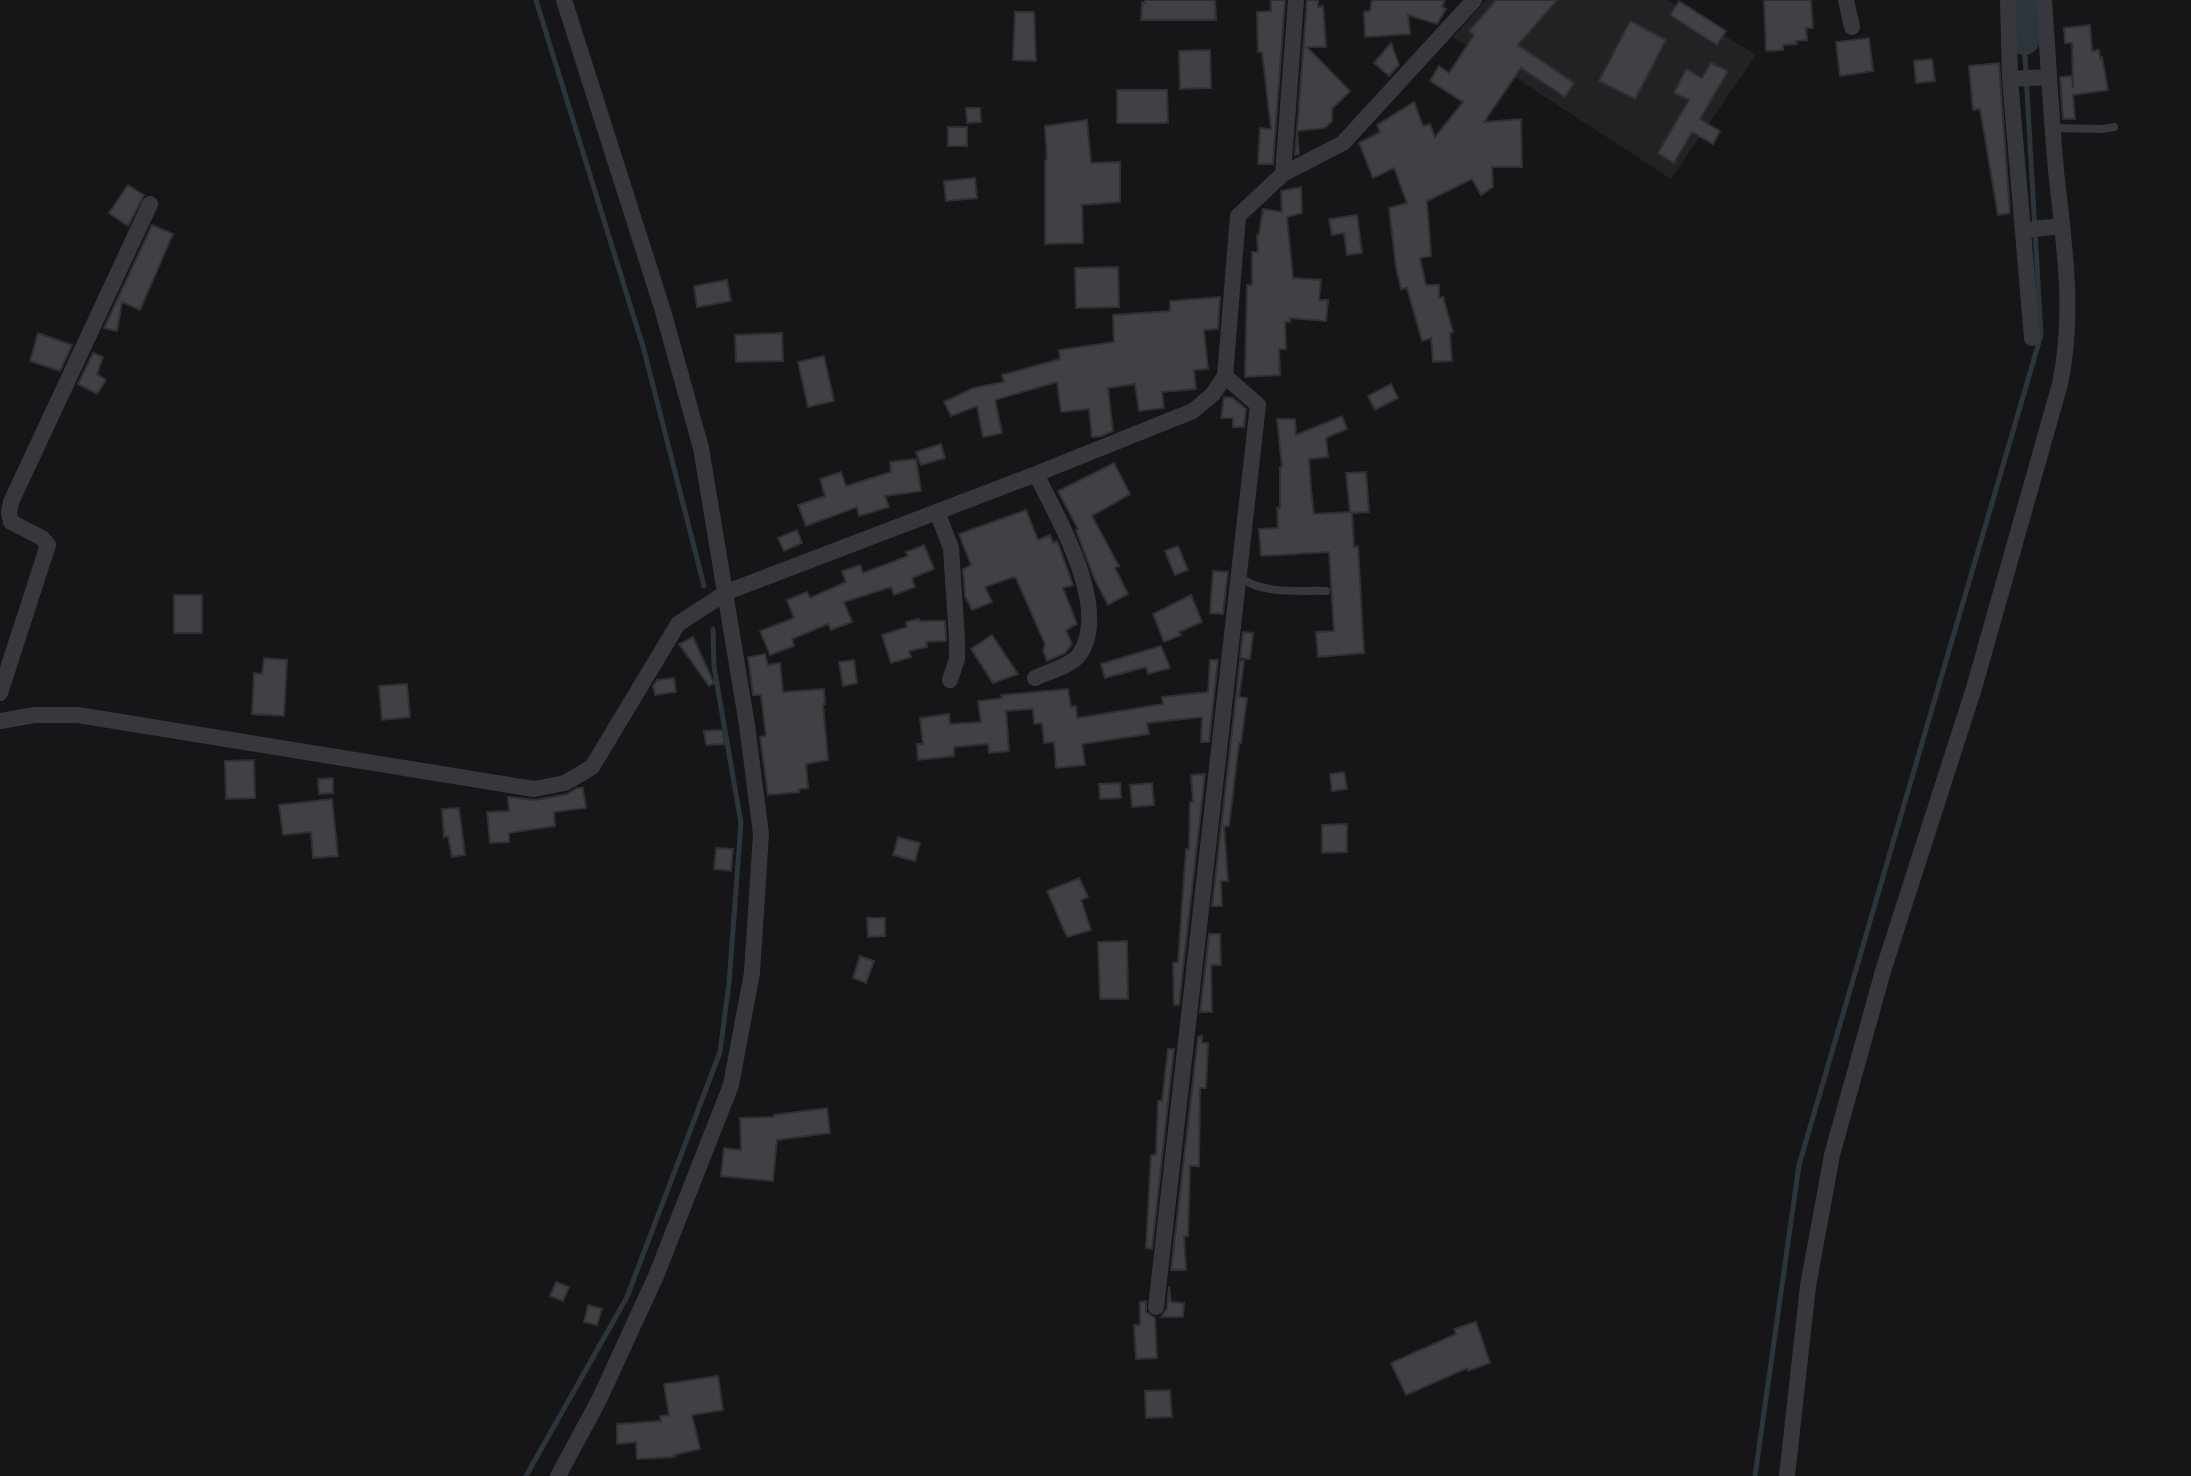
<svg xmlns="http://www.w3.org/2000/svg" width="2191" height="1476" font-family="'Work Sans',sans-serif">
<style>
.built{fill:#222225}
.lines{fill:none;stroke-linecap:round;stroke-linejoin:round}
.stream{stroke:#2c353c;stroke-width:5}
.river{stroke:#2c353c;stroke-width:32}
.building{fill:#404145;stroke:#303034;stroke-width:2}
.lane{stroke:#37383d;stroke-width:8}
.street{stroke:#37383d;stroke-width:16}
</style>
<rect width="100%" height="100%" fill="#161618"/>
<path class="built" d="M1486 0H1668L1756 55 1671 179 1453 37Z"/>
<g class="lines">
<path class="stream" d="M536 0 644 350 704 586
M526 1476 627 1297 720 1052 729 983 741 823 714 667 713 629
M1755 1476 1799 1165 2041 335 2024 39"/>
<path class="river" d="M2022 0 2024 39"/>
</g>
<path class="building" d="M1145 0H1215L1216 20H1141L1142 2 1145 3Z
M1271 0H1285L1273 164H1258L1260 128 1271 129 1262 52H1258L1257 12 1271 11Z
M1307 0H1318V7L1323 6 1326 47H1307L1350 91 1332 109V121L1325 128 1297 131 1299 154 1295 155Z
M1372 0H1445L1442 7 1446 9 1437 24 1408 15 1410 34 1365 37 1364 12 1370 11Z
M1496 0H1557L1518 45 1574 83 1565 97 1521 68 1484 122 1521 119 1522 167H1492L1493 187 1481 195 1472 179 1427 201 1431 256 1420 258 1426 285H1439V298L1443 297 1453 332 1450 333 1452 361 1433 362 1431 338 1422 341 1407 288 1401 289 1396 267 1389 208 1407 203 1394 168 1373 178 1359 143 1380 132 1377 125 1414 102 1423 126 1430 124 1435 137 1463 102 1430 81 1439 66 1449 73 1474 35 1469 31Z
M1764 0H1811L1813 28H1806L1807 40 1796 41 1797 44 1783 45V50L1766 51Z
M1679 1 1726 31 1717 45 1670 15Z
M1015 12H1034L1036 61 1013 60Z
M1630 21 1666 40 1635 99 1599 81Z
M2090 25 2092 51 2099 50 2100 58 2102 57 2108 90 2073 95 2075 119H2063L2060 77 2072 76 2073 88 2072 43H2065L2064 28Z
M1869 38 1873 71 1840 76 1836 42Z
M1391 43 1399 65 1389 76 1374 63Z
M1210 50 1211 88 1180 89 1179 51Z
M1932 59 1935 81 1916 83 1914 61Z
M1711 63 1728 71 1700 119 1720 131 1713 144 1692 132 1674 163 1658 153 1689 100 1674 93 1686 69 1702 78Z
M1999 63 2010 213 1998 215 1980 109 1973 110 1969 66Z
M1117 90H1167L1168 123H1117Z
M966 108H980L981 122 967 123Z
M1087 120 1091 163 1120 162V202L1082 205 1083 243 1045 244V160L1047 159 1045 126Z
M948 127H967V146H948Z
M975 178 977 198 946 201 944 181Z
M128 185 144 195 128 226 109 213Z
M1301 187 1302 213 1287 217 1293 278 1321 280 1319 300H1328L1326 321 1290 318V322H1285L1286 349H1279L1280 375 1245 377 1247 285H1252V252H1258L1257 235 1259 234 1263 209 1282 212 1281 191Z
M1357 215 1362 253 1347 255 1344 233 1332 235 1329 219Z
M152 225 173 234 140 310 122 302 117 331 104 328Z
M1118 267 1119 307 1076 308 1075 268Z
M727 280 731 301 697 307 694 286Z
M1220 297 1218 329 1204 330 1208 369 1194 370 1196 389 1162 392 1164 408 1139 411 1135 384 1108 388 1113 431 1102 436 1092 437 1089 409 1061 412 1057 382 995 400 1002 433 983 437 977 406 951 416 944 402 973 388 1004 382 1002 375 1060 359 1059 350 1114 342 1113 315 1170 311V301Z
M38 333 72 345 60 371 30 361Z
M782 333 783 361 736 362 735 335Z
M93 353 103 357 97 374 106 380 97 394 78 384Z
M824 356 834 401 808 407 798 362Z
M1391 384 1398 398 1375 410 1368 396Z
M1224 397 1233 398 1246 409 1244 427H1233V418H1221Z
M1342 416 1347 429 1326 438 1328 457 1309 459 1311 490 1314 514 1350 512 1346 473 1366 472 1369 512 1352 513 1354 547 1358 546 1364 653 1318 657 1316 632 1334 631 1329 552 1261 556 1259 529 1278 528 1277 508H1280V467H1282L1277 419H1295L1296 435Z
M941 444 945 458 921 465 916 452Z
M916 459 921 491 885 496 889 507 859 516 857 507 806 526 798 505 825 496 820 479 841 472 846 486 891 472 890 462Z
M1114 463 1130 494 1092 516 1119 566 1115 568 1128 594 1108 605 1094 578 1076 530 1078 529 1058 491Z
M1026 510 1038 540 1050 535 1053 543 1057 541 1073 585 1063 588 1077 624 1066 630 1072 644 1065 653 1047 661 1043 650 1045 644 1016 578 1013 577 985 587 992 602 972 610 965 596 963 569 971 565 959 534Z
M797 530 802 543 784 551 778 538Z
M924 545 934 569 912 578 915 587 894 595 891 587 844 602 852 622 831 630 828 624 792 639 794 646 770 655 760 631 794 618 787 600 807 592 810 598 846 582 842 571 860 565 863 573 908 556 906 552Z
M1178 546 1188 570 1175 575 1165 551Z
M1213 571 1228 572 1223 614 1210 613Z
M174 595H202V633H174Z
M1191 595 1202 622 1179 632 1181 635 1164 642 1153 614Z
M919 619 920 621H945L946 641 926 642 927 647 909 651 911 657 891 663 882 635 907 627 906 622Z
M1243 632 1253 633 1250 659 1240 658Z
M992 635 1018 674 993 683 971 649Z
M693 637 714 683 709 686 679 644Z
M1161 646 1170 668 1148 674 1146 667 1105 678 1101 664Z
M765 654 768 665 780 663 783 692 824 689 825 704H823L828 760 806 764 808 788 799 789V792L768 795 760 737 766 736 761 695H753L748 657Z
M264 658 287 660 284 716 252 714 254 673 262 674Z
M854 660 857 683 843 686 839 662Z
M1210 660H1218L1209 742H1201L1202 717 1147 723 1149 734 1082 744 1085 765 1056 768 1054 742 1044 743 1042 723 1034 724 1033 709 1006 711 1009 751 989 753 988 744 954 747V756L918 760 917 744H923L920 718 949 714 950 724 981 722 978 701 1003 698 1001 695 1068 689 1071 707 1076 706 1077 718 1163 704 1162 697 1208 692Z
M1240 661H1244L1239 697 1247 698 1241 743H1239L1229 826H1224L1228 881H1221L1222 906H1212Z
M674 678 676 692 655 695 653 686 657 680Z
M407 684 410 717 382 720 379 686Z
M723 730 724 744 706 745 704 731Z
M254 760 255 798 226 799 225 761Z
M1344 772 1347 789 1332 791 1330 774Z
M1205 774 1179 1005H1174L1173 963 1178 962 1186 849 1189 850 1190 802H1193L1191 775Z
M333 778V793L319 794 318 779Z
M1120 783 1121 798 1100 799 1099 784Z
M1152 783 1154 805 1132 807 1130 785Z
M577 788H583L586 808 554 812 555 826 509 833V842L490 843 487 812 509 811 508 797 536 800 567 794Z
M332 799 338 856 313 858 311 832 283 835 279 805Z
M459 808 465 855 452 857 448 836 444 837 442 809Z
M1347 824V852L1322 853V825Z
M898 837 920 843 915 861 893 855Z
M716 848 733 849 731 871 714 869Z
M1079 878 1088 897 1081 900 1091 930 1067 937 1047 891Z
M867 918H885V936L868 937Z
M1209 934H1220L1221 965H1211L1212 1012H1200Z
M1127 941 1128 999H1100L1098 942Z
M860 956 874 961 866 983 853 978Z
M1202 1036V1043H1208L1206 1088H1200L1199 1166H1190L1188 1236H1184L1186 1270H1171L1198 1037Z
M1168 1049H1174L1152 1249 1146 1248 1151 1155H1156L1158 1101H1162Z
M827 1108 830 1133 777 1140 773 1181 721 1176 724 1148 741 1150 740 1118 774 1117V1115Z
M556 1282 569 1287 563 1301 550 1296Z
M1169 1286 1171 1302 1184 1303 1183 1317H1161L1167 1309Z
M1146 1301V1312L1155 1318 1157 1358 1136 1359 1134 1325H1140V1302Z
M588 1305 602 1309 597 1325 584 1322Z
M1476 1322 1490 1363 1468 1371 1467 1368 1406 1395 1391 1363 1456 1334 1454 1329Z
M718 1376 723 1410 692 1415 700 1449 674 1455 675 1457 637 1459 636 1442 617 1444V1424L661 1421 660 1416 669 1415 664 1384Z
M1170 1390 1172 1417 1146 1418 1145 1391Z"/>
<g class="lines">
<path class="lane" d="M2053 128 2103 129 2114 127
M1240 577C1263 595 1298 590 1326 591"/>
<path class="street" d="M1846 0 1852 27
M2008 0 2010 79 2049 77
M2010 79 2032 338
M1283 174 1296 0
M2024 230 2062 226
M937 512 951 548 957 639V659L950 680
M1035 678C1047 672 1071 666 1079 655 1112 609 1057 517 1036 474
M0 693 48 545 42 538 11 522 9 513 11 502 150 204
M0 721 34 715H78L534 789 565 783 592 767 678 624 727 592 1036 474 1193 411 1213 394 1225 376 1238 216 1283 174 1343 143 1474 0
M1156 1307 1258 405 1225 376
M558 1476 599 1400 656 1276 731 1085 752 973 761 834 747 725 701 448 663 311 564 0
M1787 1476 1808 1286 1832 1155 1883 971 1974 688 2060 384C2075 311 2064 244 2056 171 2051 114 2048 57 2044 0"/>
</g>
</svg>
